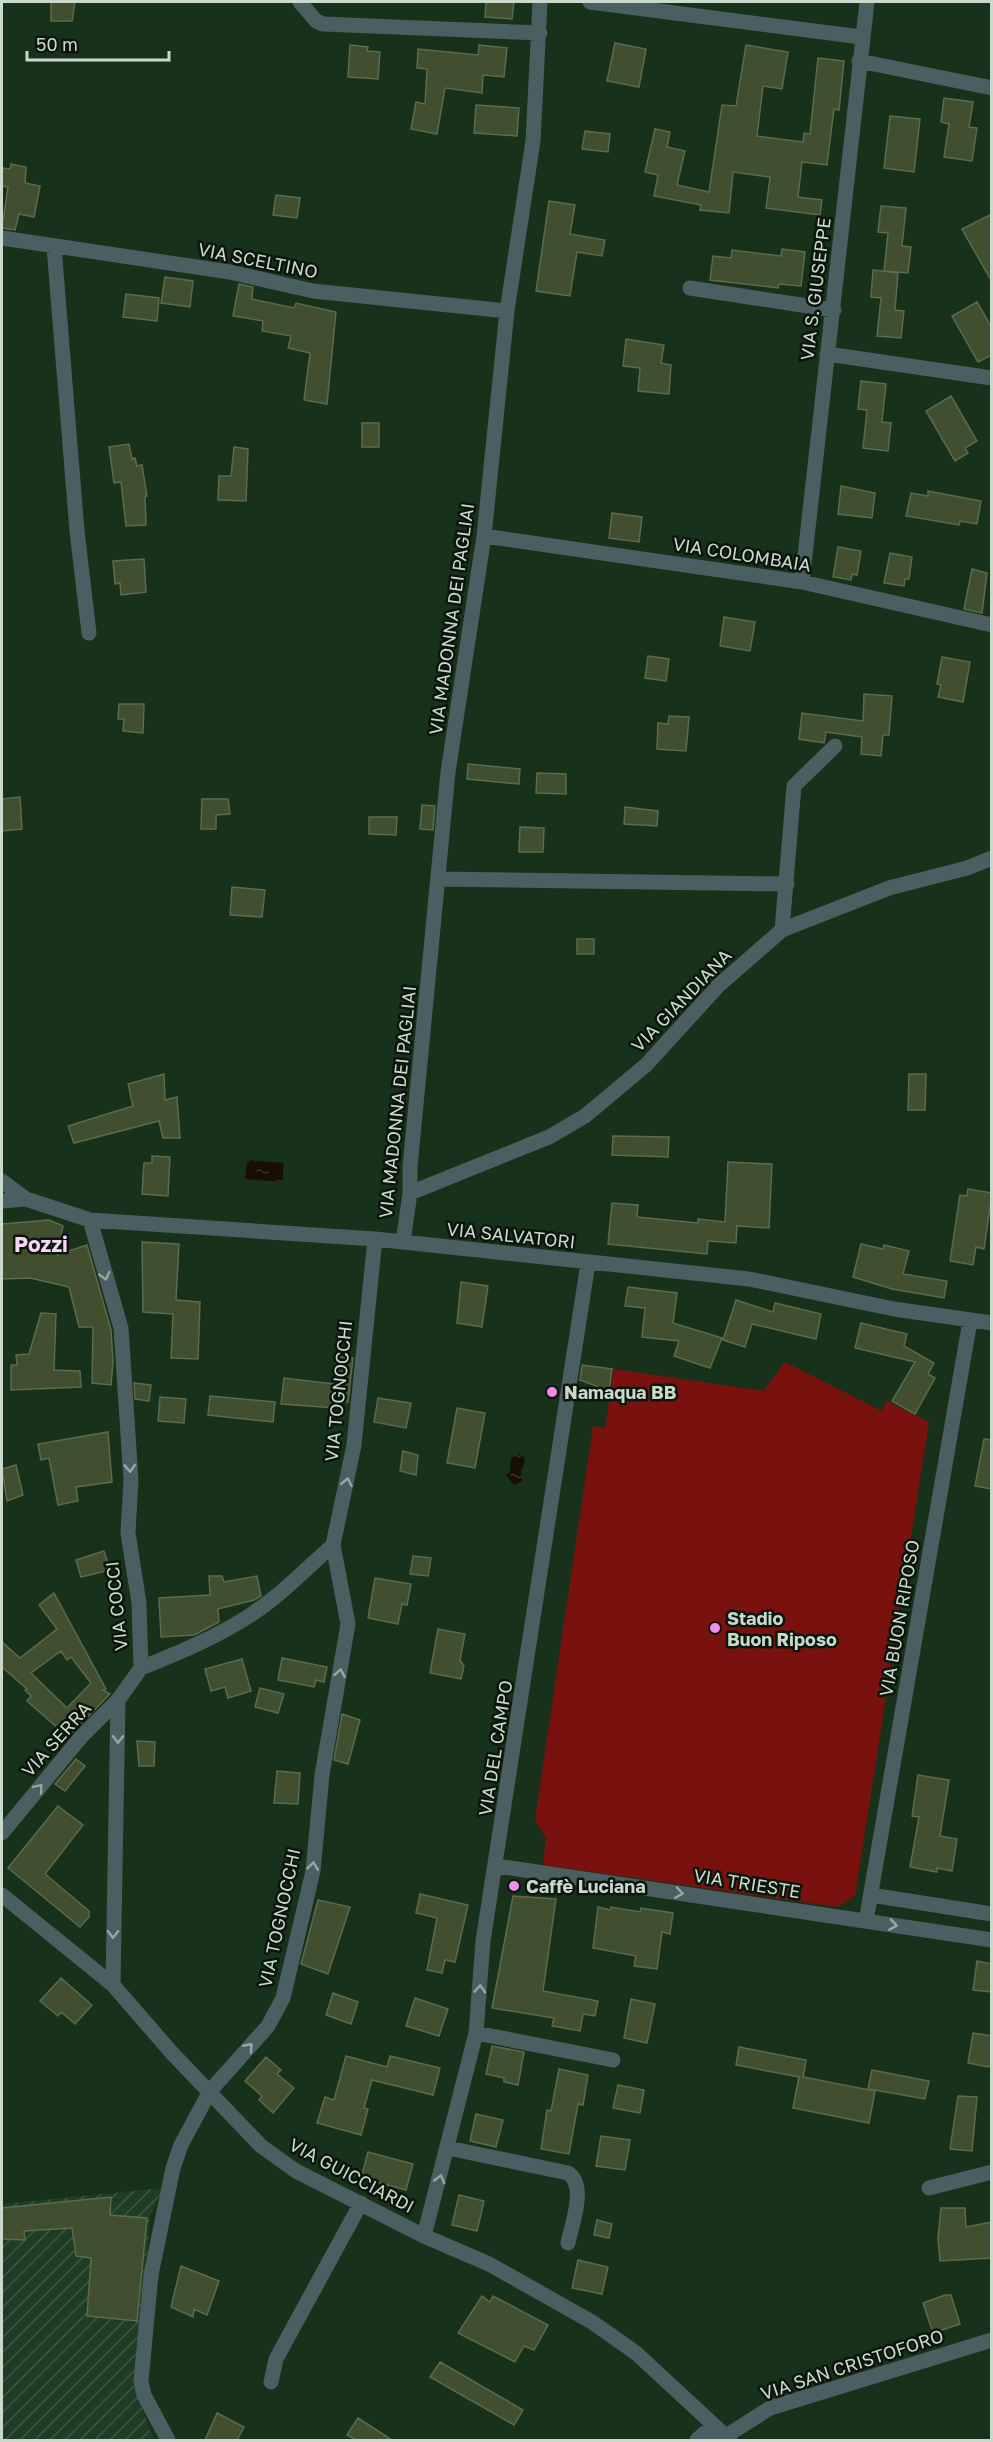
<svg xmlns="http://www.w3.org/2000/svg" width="993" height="2442" font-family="'Golos Text',sans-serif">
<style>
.industrial{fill:url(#industrial-furrows)}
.green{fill:#79120f}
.water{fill:url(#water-ripples)}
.building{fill:#414f30;stroke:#5c6b4b;stroke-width:1.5;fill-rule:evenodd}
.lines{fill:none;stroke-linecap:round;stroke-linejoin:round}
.street{stroke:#4b5e61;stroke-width:15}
.oneway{stroke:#97a8a1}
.poi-dot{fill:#f389f1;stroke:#0a160c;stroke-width:2}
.labels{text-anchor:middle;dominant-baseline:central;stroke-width:5;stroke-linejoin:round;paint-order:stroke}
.street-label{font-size:18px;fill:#cad9cb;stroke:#0a160c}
.poi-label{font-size:18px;font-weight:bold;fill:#cad9cb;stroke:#0a160c;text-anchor:start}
.quarter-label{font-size:21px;font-weight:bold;fill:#f9d5f7;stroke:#0a160c}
</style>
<defs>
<pattern id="industrial-furrows" width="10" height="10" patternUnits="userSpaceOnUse" patternTransform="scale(1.5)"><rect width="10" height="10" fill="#1e3d24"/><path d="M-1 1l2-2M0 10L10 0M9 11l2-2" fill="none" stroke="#3d5842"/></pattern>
<pattern id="water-ripples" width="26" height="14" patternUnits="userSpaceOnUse" patternTransform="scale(1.5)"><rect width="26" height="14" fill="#171001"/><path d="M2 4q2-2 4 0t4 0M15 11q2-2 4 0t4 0" fill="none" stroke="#373225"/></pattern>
</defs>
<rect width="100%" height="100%" fill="#17311b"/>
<path class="industrial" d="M163 2188 150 2216 137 2395 154 2440H2V2204Z"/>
<path class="green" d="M785 1362 882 1411 887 1401 929 1422 855 1896 837 1907 543 1865 546 1838 535 1820 593 1426 605 1428 614 1369 763 1391Z"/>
<path class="water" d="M247 1160 284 1163 282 1182 245 1179Z
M519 1454 524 1457 525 1462 521 1471 522 1481 514 1485 506 1475 510 1472 511 1458Z"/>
<path class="building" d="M51 2H75L72 21H51Z
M486 2H514L512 19 485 17Z
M615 43 646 49 639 87 607 81Z
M350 45 368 47 367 51 380 52 378 79 348 77Z
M479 45 507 48 504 77 483 75 482 93 445 88 437 134 411 129 416 102 425 104 427 69 417 68 418 49 478 55Z
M746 45 788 52 782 89 763 86 757 136 803 142 804 133 810 134 818 58 844 61 839 110 834 109 827 165 802 162 798 197 822 200 820 215 766 208 770 177 733 172 729 213 700 210 701 205 654 196 658 175 645 172 655 129 670 132 667 147 685 151 677 185 709 192 722 105 736 106Z
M944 98 973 102 969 127 977 128 972 161 944 157 949 124 941 122Z
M476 105 519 108 517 136 474 133Z
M890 116 920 119 914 172 884 168Z
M585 131 610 134 608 152 582 149Z
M11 164 26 167 25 183 40 186 34 217 19 214 15 230 2 228 8 187 2 186V176L3 168 10 169Z
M276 195 300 198 297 218 273 215Z
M549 201 575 205 570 234 605 240 602 256 577 252 570 296 536 291Z
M881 206 906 208 902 246 911 247 908 273 884 271 888 233 878 232Z
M992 214V282L962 229Z
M782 249 805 252 801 286 779 284 778 288 710 280 713 256 731 258 732 250 781 256Z
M873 270 898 273 895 310 904 311 901 338 877 336 881 298 871 297Z
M165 277 193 281 190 307 161 303Z
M239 284 253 287 252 299 294 308 296 303 336 312 327 404 304 400 310 353 288 348 291 336 262 331 263 321 233 316Z
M126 294 159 298 157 321 123 317Z
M977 302 992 328V355L978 362 952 316Z
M626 339 664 345 661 363 671 365 669 394 638 391 640 368 623 366Z
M861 381 886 384 882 422 891 423 888 451 863 448 867 410 858 409Z
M951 396 977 441 965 448 968 453 955 461 926 411Z
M362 423H379V447H362Z
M129 444 132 459 135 458 137 466 142 465 147 496H145L146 525 126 526 121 482 114 483 109 447Z
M234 447 248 449 246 501 218 500 219 476H231Z
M841 486 875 493 872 518 838 514Z
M928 491 981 501 977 524 960 521 959 525 906 516 911 493 928 496Z
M612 513 642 517 639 542 609 538Z
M838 547 861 551 857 575 852 574 851 580 833 577Z
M890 553 912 557 909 579H905L904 586 884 583Z
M144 559 146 592 121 595 120 583 115 584 113 561Z
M972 569 987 573 982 613 964 609Z
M724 617 755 622 750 651 720 646Z
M648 656 669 659 666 681 645 678Z
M942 657 970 662 963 702 938 697 941 685 937 684Z
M864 694 892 696 889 735H883L881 756 861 754 862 737 826 732 824 743 799 739 802 713 863 721Z
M119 704H144L143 733 123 731 124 719H118Z
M669 716 689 717 686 751 657 749 658 723 668 724Z
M468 764 520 769 519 784 467 779Z
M537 773 566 774V794L536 793Z
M20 797 22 829 2 831V799Z
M202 799H228L230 814 216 815V829H201Z
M422 805 435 806 433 830 420 829Z
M625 807 658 811 657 826 624 824Z
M369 817H397L396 835 369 834Z
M520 827 544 828 543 852H519Z
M232 887 265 890 262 917 230 915Z
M577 939H594V954H577Z
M164 1074 165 1100 177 1097 180 1138H163L159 1121 74 1143 68 1126 133 1106 128 1084Z
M909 1074H926L925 1110H908Z
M613 1136 669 1137 668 1157 612 1155Z
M152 1156 170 1157 168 1196 142 1194 144 1163H152Z
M728 1162 772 1164 769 1228 737 1226 736 1243 708 1241 707 1254 608 1244 612 1203 638 1205 637 1217 698 1223V1219L725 1222Z
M968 1189 992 1193 984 1249 976 1247 973 1265 950 1261 960 1195 967 1196Z
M49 1220 63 1226 57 1255 87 1245 111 1330 113 1362 111 1385 92 1383 93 1327H79L69 1287 30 1278 2 1279V1224Z
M142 1242 179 1244 176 1300 200 1302 198 1359 171 1358 173 1314 143 1312Z
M861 1244 883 1249 884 1245 909 1251 903 1274 947 1281 944 1298 892 1289 853 1277Z
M461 1282 488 1286 482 1327 457 1323Z
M628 1287 677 1293 673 1323 722 1338 710 1368 674 1356 679 1341 642 1337 645 1308 625 1306Z
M736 1300 773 1312 775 1303 821 1314 816 1339 752 1324 745 1347 723 1340Z
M41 1313 56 1314 54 1370 80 1371 81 1387 11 1390V1365H17L16 1355 29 1354Z
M861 1323 907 1334 904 1346 934 1363 928 1374 935 1378 915 1414 892 1401 915 1362 855 1348Z
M337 1356 353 1358 348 1402 337 1401 336 1408 281 1404 284 1378 334 1384Z
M582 1365 612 1369 609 1391 580 1380Z
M134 1383 151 1385 149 1401 135 1399Z
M210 1396 275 1402 273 1422 208 1415Z
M160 1397 186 1399 184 1423 158 1421Z
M378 1398 411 1403 406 1428 374 1422Z
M457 1408 485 1413 475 1468 447 1463Z
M108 1432 112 1482 76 1487 78 1501 58 1505 49 1458 41 1460 38 1444Z
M984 1439 992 1440V1489L975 1486Z
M403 1451 418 1455 416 1475 400 1471Z
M16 1465 23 1495 7 1501 2 1469Z
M104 1551 110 1570 81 1577 76 1560Z
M413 1556 431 1558 428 1576 410 1574Z
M209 1576H222L224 1582 257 1576 261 1596 254 1600 218 1609 219 1622 194 1635 161 1637 159 1598 210 1595Z
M375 1578 411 1584 407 1605 402 1604 398 1624 368 1618Z
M54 1593 106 1689 103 1690 110 1694 68 1737 27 1701 31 1696 25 1690 27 1689 2 1667V1642L20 1658 57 1629 39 1605ZM61 1651 67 1660 71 1657 91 1683 67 1708 31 1673Z
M438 1629 465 1634 460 1660 464 1666 461 1679 430 1673Z
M282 1658 327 1667 324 1682 316 1680 314 1687 278 1680Z
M242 1659 251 1691 228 1698 225 1687 211 1691 205 1669Z
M260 1688 284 1694 278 1713 255 1707Z
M342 1714 360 1720 348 1764 334 1760Z
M137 1741 155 1742 154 1766H139Z
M76 1759 85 1766 65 1791 55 1784Z
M277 1771 300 1773 298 1804 274 1803Z
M918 1775 949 1780 940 1836 957 1839 952 1871 937 1868V1872L910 1867 919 1817 912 1816Z
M58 1806 83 1825 45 1874 89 1911V1917L80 1927 8 1868Z
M420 1894 468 1905 455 1962 445 1960 442 1973 427 1970 437 1918 416 1913Z
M513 1896 556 1899 543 1991 598 2001 595 2016 583 2014 580 2031 552 2026 554 2018 492 2008Z
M318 1900 350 1907 328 1974 301 1964Z
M598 1907 610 1910 611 1907 640 1912 641 1908 673 1913 670 1934 662 1932 657 1969 634 1966 636 1956 593 1948Z
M977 1961 992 1964V1992L973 1990Z
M61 1978 92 2005 75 2024 61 2012 58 2016 40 2001Z
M333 1993 358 2002 351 2024 326 2015Z
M415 1998 448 2009 439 2036 406 2026Z
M631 1999 655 2004 647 2043 624 2038Z
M973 2033 992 2036V2064L988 2067 968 2063Z
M492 2046 524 2052 518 2085 504 2082V2078L486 2074Z
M739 2047 806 2060 803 2077 875 2091 869 2123 793 2108 799 2077 736 2065Z
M346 2056 387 2067 390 2056 440 2068 433 2095 372 2080 364 2108 368 2109 361 2135 317 2123 325 2097 334 2100Z
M266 2057 281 2070 277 2074 294 2088 273 2113 259 2100 262 2096 245 2081Z
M559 2069 588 2075 583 2105 578 2104 569 2154 541 2149 547 2110 551 2111Z
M872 2070 929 2081 925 2099 868 2089Z
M618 2085 644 2090 640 2113 613 2108Z
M958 2096 977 2097 972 2151 950 2149Z
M476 2114 503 2120 496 2147 470 2141Z
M601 2136 630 2140 625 2170 596 2166Z
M368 2152 413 2164 406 2190 361 2178Z
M459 2195 484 2201 477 2231 452 2225Z
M111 2197 110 2215 147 2218 137 2321 87 2316 91 2258 76 2256 72 2228 24 2231 25 2240 2 2239V2208Z
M941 2208H965L966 2227 992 2222V2258L940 2261 938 2238Z
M597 2220 612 2224 609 2238 594 2235Z
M578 2260 608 2267 602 2294 572 2288Z
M181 2266 219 2281 207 2315 194 2309 193 2317 171 2307Z
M945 2295H951L960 2324 933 2333 923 2303Z
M482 2296 490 2302 493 2296 548 2325 534 2350 524 2346 515 2362 458 2333Z
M440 2362 523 2410 514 2425 430 2377Z
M217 2413 244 2427 237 2440H205Z
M358 2418 392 2440H356L347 2435Z"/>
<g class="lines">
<path class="street" d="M300 2 316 21 323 24 540 33
M590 2 861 37
M859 61 992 88
M2 238 230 272 313 291 507 311
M54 247 77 531 89 633
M690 288 834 310
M827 354 992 378
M484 536 802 582 992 625
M802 582 867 2
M439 879 787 884
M782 930 794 786 835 746
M2 1181 26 1199 90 1220 375 1239 749 1279 894 1309 992 1323
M410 1193 549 1137 585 1116 646 1065 719 985 782 930 889 888 967 868 992 858
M2 1201 26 1199
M90 1220 121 1328 131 1480 128 1533 139 1603 141 1668 118 1700 113 1985
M403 1242 410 1193V1167L448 772 484 536 507 311 533 141 540 2
M141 1668C178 1653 215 1638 249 1616 280 1596 306 1569 333 1545
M2 1833 81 1737 118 1700
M497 1866 992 1940
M2 1895 113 1985 172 2053 261 2146 296 2171 424 2236 489 2264 592 2322 636 2353 730 2440
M871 1895 992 1914
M866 1921 970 1321
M476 2033 613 2060
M448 2148 568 2173C587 2186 572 2223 568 2243
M929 2188 992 2172
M424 2236 476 2033 483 1941 588 1263
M271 2382 276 2359 361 2203
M168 2440 144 2395 141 2381 151 2275 173 2168 181 2145 210 2091 268 2026 283 1998 313 1871 322 1775 348 1624 333 1545 354 1445 375 1239
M697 2440 705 2433 726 2436 770 2408 992 2340"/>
</g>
<defs><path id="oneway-chevron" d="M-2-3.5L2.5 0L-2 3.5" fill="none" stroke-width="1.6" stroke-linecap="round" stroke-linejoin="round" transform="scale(1.5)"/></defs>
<g class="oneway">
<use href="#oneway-chevron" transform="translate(105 1276) rotate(75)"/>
<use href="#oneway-chevron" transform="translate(130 1468) rotate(86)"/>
<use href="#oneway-chevron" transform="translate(347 1482) rotate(-79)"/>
<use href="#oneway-chevron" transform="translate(340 1673) rotate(-80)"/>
<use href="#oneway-chevron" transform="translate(118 1739) rotate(91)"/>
<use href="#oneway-chevron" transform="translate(39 1788) rotate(-50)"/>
<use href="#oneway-chevron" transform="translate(313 1866) rotate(-83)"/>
<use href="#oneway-chevron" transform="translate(679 1893) rotate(9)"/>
<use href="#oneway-chevron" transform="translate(893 1925) rotate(9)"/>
<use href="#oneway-chevron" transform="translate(113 1934) rotate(91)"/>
<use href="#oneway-chevron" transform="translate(480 1989) rotate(-86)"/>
<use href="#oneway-chevron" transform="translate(249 2047) rotate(-48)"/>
<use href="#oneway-chevron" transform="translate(440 2179) rotate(-75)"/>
</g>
<g class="poi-dot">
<circle cx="552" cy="1392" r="6"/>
<circle cx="715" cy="1628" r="6"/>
<circle cx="514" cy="1886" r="6"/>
</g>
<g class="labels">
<g class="street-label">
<text transform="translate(258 260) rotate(11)">VIA SCELTINO</text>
<text transform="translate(815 289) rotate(-83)">VIA S. GIUSEPPE</text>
<text transform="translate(742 554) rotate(9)">VIA COLOMBAIA</text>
<text transform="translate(451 619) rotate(-82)">VIA MADONNA DEI PAGLIAI</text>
<text transform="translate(681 1000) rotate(-46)">VIA GIANDIANA</text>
<text transform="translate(397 1102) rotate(-84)">VIA MADONNA DEI PAGLIAI</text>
<text transform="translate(511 1235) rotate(6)">VIA SALVATORI</text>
<text transform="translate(338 1391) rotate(-84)">VIA TOGNOCCHI</text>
<text transform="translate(116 1606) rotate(-96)">VIA COCCI</text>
<text transform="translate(899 1618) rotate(-80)">VIA BUON RIPOSO</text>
<text transform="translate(56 1739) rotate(-48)">VIA SERRA</text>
<text transform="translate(495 1748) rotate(-81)">VIA DEL CAMPO</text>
<text transform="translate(747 1883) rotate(9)">VIA TRIESTE</text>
<text transform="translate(279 1918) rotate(-78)">VIA TOGNOCCHI</text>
<text transform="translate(352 2175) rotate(28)">VIA GUICCIARDI</text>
<text transform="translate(852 2364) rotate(-18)">VIA SAN CRISTOFORO</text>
</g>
<g class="poi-label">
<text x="564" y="1392">Namaqua BB</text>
<text x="727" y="1618">Stadio<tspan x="727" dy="21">Buon Riposo</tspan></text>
<text x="526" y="1886">Caffè Luciana</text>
</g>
<g class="quarter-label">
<text x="41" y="1244">Pozzi</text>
</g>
</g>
<rect width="993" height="2442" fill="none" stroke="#cad9cb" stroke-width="6"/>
<path d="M27 51v9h142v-9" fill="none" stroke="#cad9cb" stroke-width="3"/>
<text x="36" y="51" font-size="18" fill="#cad9cb" stroke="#0a160c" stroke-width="4.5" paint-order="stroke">50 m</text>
</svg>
